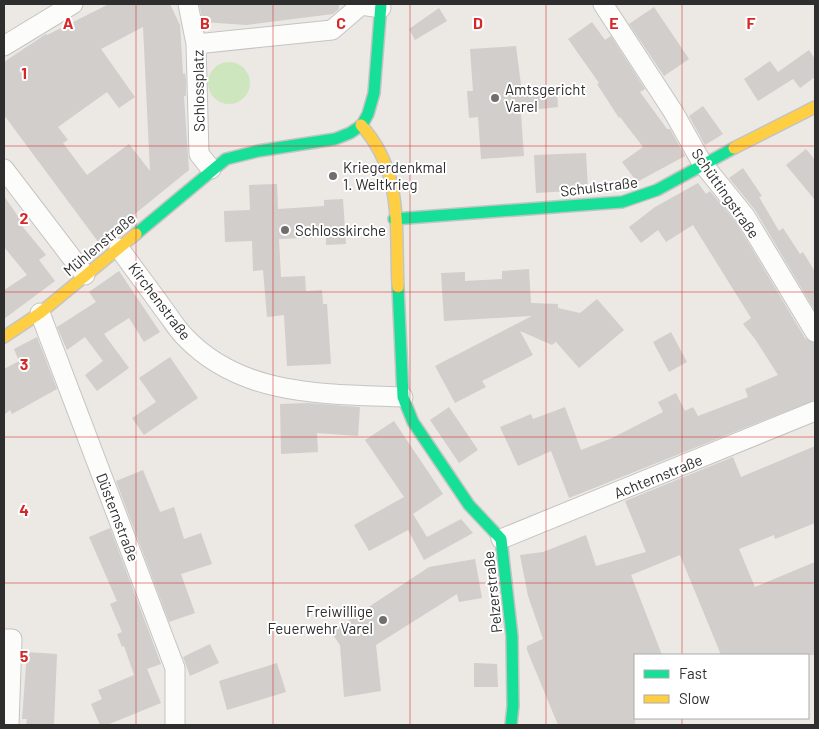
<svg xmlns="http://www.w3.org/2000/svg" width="819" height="729" font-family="Barlow,sans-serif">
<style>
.green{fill:#cee6be}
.building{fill:#d1cecb;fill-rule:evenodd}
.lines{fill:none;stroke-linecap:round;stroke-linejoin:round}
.street-casing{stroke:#c5c4c5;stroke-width:21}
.fast-casing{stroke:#c5c4c5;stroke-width:14}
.slow-casing{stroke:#c5c4c5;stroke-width:14}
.street{stroke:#fcfcfb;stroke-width:19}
.fast{stroke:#16e098;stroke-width:11}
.slow{stroke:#ffcf43;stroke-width:11}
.grid{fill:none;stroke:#d62828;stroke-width:1;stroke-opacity:0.55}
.poi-dot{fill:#706f6e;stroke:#fff;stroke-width:2}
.labels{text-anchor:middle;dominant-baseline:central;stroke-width:4;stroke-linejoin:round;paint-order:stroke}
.poi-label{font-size:15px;fill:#2e2e2e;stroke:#fff;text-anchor:start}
.street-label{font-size:15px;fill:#2e2e2e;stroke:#fff}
.grid-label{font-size:16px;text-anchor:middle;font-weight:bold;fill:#d62828;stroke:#fff;stroke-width:4;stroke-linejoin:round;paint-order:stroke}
</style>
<rect width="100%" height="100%" fill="#ece8e4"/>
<path class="green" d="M208 83a21 21 0 1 1 42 0a21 21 0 1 1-42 0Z"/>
<path class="building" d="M109 4H170L180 25 183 74 185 73 186 80V96H184L189 170 99 243 4 115V62L46 34 47 35ZM143 27 150 171 129 144 87 175 63 143 68 140 58 127 107 92 119 108 135 97 101 49Z
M199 4H339V9L333 14 246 25 203 22Z
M654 7 689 59 664 76 629 24Z
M439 8 447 21 415 40 409 29Z
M592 22 605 40 611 36 645 89 640 92 667 129H670L685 156 637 182 622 162 643 147 620 117 619 118 597 84 599 83 568 39Z
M516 46 522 93 557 90 558 107 523 111V114H521L524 156 481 159 478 117 469 118 467 91H473L470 49Z
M809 50 815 59V77L800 88 793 79 758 101 744 79 770 61 778 72Z
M703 106 723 134 705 145 689 116Z
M806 149 815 160V200L786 165Z
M586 153 588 190 536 193 534 155Z
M743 168 762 196 759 197 779 231 783 228 800 254 803 252 815 272V311L755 210 729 178Z
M698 183 706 194 710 191 736 222 805 338 815 343V400L569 498 551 451 518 466 500 427 531 414 533 419 565 407 581 450 612 438 663 412 658 402 676 393 685 411 693 407 698 416 748 397 745 389 778 375 755 339 743 324 751 318 693 225 666 242 658 230 641 243 629 227 655 207Z
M277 184 278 209 324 206V200L343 199 346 244 326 245V237L279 239 281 277 305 276 306 291 322 290 323 304H327L331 364 287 366 284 315 267 317 263 270 253 271 252 241 225 242 224 211 250 210 249 185Z
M4 196 24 225 22 226 46 255 39 260 55 281 4 319V290L27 275 4 247Z
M529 269 531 303 558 304V308L580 313 597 299 624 330 579 368 556 342 552 345 520 331 533 355 482 381 486 387 455 403 435 366 532 316 444 321 441 273 465 272V281L502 279V271Z
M119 271 160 332 144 342 129 318 104 334 129 368 97 391 85 375 103 361 85 337 67 350 57 327 96 302 89 292Z
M671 332 687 362 669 372 653 342Z
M37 337 57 389 12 414 10 410 4 415V369L19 361 14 349Z
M170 357 198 398 144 435 132 418 156 402 139 378Z
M308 403 360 407 358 436 317 433 318 452 281 454 280 404Z
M449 407 478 450 459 463 430 420Z
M394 421 443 494 413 514 427 537 461 519 473 533 424 560 408 530 369 551 354 525 404 497 365 440Z
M815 446V523L775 539 774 535 739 549 755 587 815 562V655H721L680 555 631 575 662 655H635V725H558L527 650V646L543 639 528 596 520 555 543 552 586 535 596 566 646 552 625 501 733 457 741 477Z
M143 470 160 512 174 507 184 539 201 533 212 564 181 574 195 613 169 622 116 481Z
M110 528 161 664 147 669 161 703 107 725H100L91 704 102 699 98 690 134 675 124 646 122 647 117 634 122 632 110 604 117 601 89 537Z
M475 559 482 598 459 602 457 594 376 645 381 691 344 697 340 645 331 632 429 567Z
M210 644 219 663 190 676 183 657Z
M27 652 57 654 54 725H26L27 719H22Z
M277 663 286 692 227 710 219 681Z
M474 663 497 664 498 687H474Z"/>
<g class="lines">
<g class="street-casing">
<path id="street" d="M188 4 196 44 199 154 211 169
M603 4 674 113 702 163 745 216 815 332
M196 44 332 30 361 5 381 8
M4 46 73 4
M4 169 85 275
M119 248C133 268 148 287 162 307 170 317 176 328 185 337 242 397 326 394 403 397
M40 313 175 668V725
M501 539 815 411
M4 639H12L9 725"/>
</g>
<g class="fast-casing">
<path id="fast" d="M394 219 622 202 657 190 734 148
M136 234 226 159 258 151 335 139 350 133 362 125 368 114 374 93 381 4
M398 287 403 397 413 422 469 505 501 539 512 636 513 706 511 725"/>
</g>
<g class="slow-casing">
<path id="slow" d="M361 125C404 172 395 228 398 287
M734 148 815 107
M4 337 40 313 136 234"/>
</g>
<use href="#street" class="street"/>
<use href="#fast" class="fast"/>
<use href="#slow" class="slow"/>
</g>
<path class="grid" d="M136 4V725M273 4V725M410 4V725M546 4V725M682 4V655M4 146H815M4 292H815M4 437H815M4 583H815M682 718V725"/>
<g class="poi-dot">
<circle cx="495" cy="98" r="5"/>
<circle cx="333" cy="176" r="5"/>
<circle cx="285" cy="230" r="5"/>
<circle cx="383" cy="620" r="5"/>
</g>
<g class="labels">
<g class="poi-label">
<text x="505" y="89">Amtsgericht<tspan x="505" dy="17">Varel</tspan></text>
<text x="343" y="167">Kriegerdenkmal<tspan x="343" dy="17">1. Weltkrieg</tspan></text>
<text x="295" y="230">Schlosskirche</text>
<text x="373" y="611" text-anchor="end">Freiwillige<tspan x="373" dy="17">Feuerwehr Varel</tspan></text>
</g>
<g class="street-label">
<text transform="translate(198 91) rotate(-91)">Schlossplatz</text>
<text transform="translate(599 186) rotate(-7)">Schulstraße</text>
<text transform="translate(726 193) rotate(55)">Schüttingstraße</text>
<text transform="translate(99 244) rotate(-40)">Mühlenstraße</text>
<text transform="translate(160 301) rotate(53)">Kirchenstraße</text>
<text transform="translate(658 476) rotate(-22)">Achternstraße</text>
<text transform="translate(118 517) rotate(69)">Düsternstraße</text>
<text transform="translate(492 592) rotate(-96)">Pelzerstraße</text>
</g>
</g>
<g class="grid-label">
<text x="68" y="29">A</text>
<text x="205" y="29">B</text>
<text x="341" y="29">C</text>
<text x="478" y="29">D</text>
<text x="614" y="29">E</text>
<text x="751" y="29">F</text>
<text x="24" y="79">1</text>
<text x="24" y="224">2</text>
<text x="24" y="370">3</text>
<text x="24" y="516">4</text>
<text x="24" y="662">5</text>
</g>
<rect width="819" height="729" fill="none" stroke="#2e2e2e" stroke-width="10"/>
<rect x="634" y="654" width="175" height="65" fill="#ffffff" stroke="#ababab"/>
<rect x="644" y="670" width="25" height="8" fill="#16e098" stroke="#ababab"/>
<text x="679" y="679" font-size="15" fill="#2e2e2e">Fast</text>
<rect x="644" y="695" width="25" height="8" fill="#ffcf43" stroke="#ababab"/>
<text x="679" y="704" font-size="15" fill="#2e2e2e">Slow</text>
</svg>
